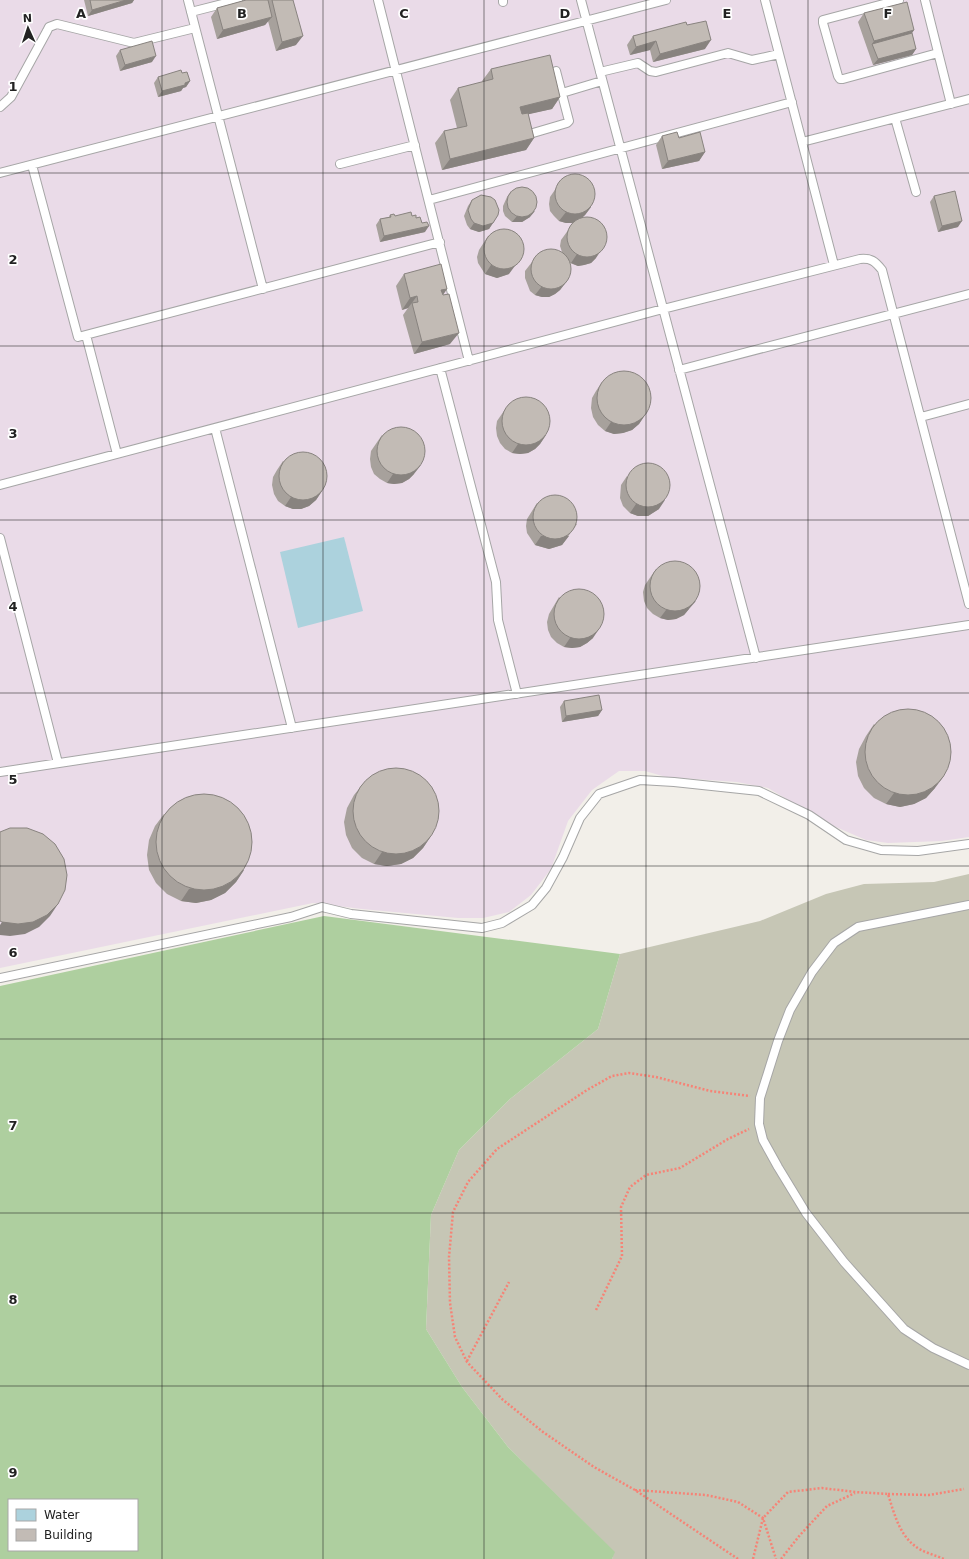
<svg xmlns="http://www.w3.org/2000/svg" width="969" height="1559" font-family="'DejaVu Sans',sans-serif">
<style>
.industrial{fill:#eadbe8}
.construction{fill:#c6c6b5}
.forest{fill:#aecf9f;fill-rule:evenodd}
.water{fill:#acd2dd}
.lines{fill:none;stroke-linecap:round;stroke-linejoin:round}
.lane-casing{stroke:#a6a6a6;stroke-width:10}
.path{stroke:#f68376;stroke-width:2.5;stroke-dasharray:2 2;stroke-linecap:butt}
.lane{stroke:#fff;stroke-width:8}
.wall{fill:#a7a19c}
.shaded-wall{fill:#88837f}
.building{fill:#c2bbb5;stroke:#88837f}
.grid{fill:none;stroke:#222;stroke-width:1;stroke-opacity:0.55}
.grid-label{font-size:13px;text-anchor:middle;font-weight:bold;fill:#222;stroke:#fff;stroke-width:3.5;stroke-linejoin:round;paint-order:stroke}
</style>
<rect width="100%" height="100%" fill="#f2efe9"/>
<path class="industrial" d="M0 0H969V837L942 841 888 843 866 840 829 824 768 788 737 782 666 777 645 771H619L592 790 568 821 551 869 531 895 509 912 483 918H458L362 909 313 903 0 968Z"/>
<path class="construction" d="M969 874V1559H612L614 1552 508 1447 462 1387 426 1329 431 1215 459 1150 510 1099 598 1029 620 954 760 921 826 894 864 884 934 882Z"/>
<path class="forest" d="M324 916 620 954 598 1029 510 1099 459 1150 431 1215 426 1329 462 1387 508 1447 615 1552 612 1559H0V986ZM9 1500H137V1550H9Z"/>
<path class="water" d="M344 537 363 611 298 628 280 552Z"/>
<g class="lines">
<g class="lane-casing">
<path id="lane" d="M188 0 263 289
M378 0 469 361
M503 0V2
M581 0 756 658
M765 0 834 265
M899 0 823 20V23L838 76 840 79H843L938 53
M925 0 951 104
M191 12 238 0
M600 72 638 63 650 71 656 72 728 53 752 60 779 54
M562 93 602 81
M0 107 11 97 47 31 49 27 57 24 134 43 195 28
M895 118 916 192
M533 133 567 123 569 121 556 71
M802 142 969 99
M340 164 415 145
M32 165 78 337 440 242
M0 173 666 0
M429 200 792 102
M86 335 117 454
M440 368 496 582 498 620 517 694
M679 370 969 294
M921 417 969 404
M215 428 292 728
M0 485 663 309 860 259C871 258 875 261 882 270L969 604
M0 538 58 763
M0 772 969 625
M969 905 858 927 834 943 812 972 790 1010 778 1041 760 1098 759 1124 763 1140 778 1167 806 1213 844 1262 904 1329 933 1348 969 1365
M0 978 291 917 322 907 351 914 482 928 502 923 532 905 546 888 563 857 580 818 599 794 640 780 674 782 759 791 809 815 846 840 881 850 918 851 969 844"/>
</g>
<path class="path" d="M596 1310 622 1256 621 1207 630 1187 646 1175 680 1168 728 1139 749 1129
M467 1361 509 1282
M635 1490 706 1495 738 1502 763 1518 776 1559
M888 1494 929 1495 964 1489
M738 1559 635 1490 594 1467 543 1432 502 1399 467 1362 455 1337 450 1303 449 1257 453 1212 468 1182 497 1149 587 1090 612 1076 629 1073 656 1077 710 1091 750 1096
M753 1559 763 1518 788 1492 822 1488 855 1492 888 1494C894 1513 899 1534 915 1546 922 1552 935 1555 944 1559
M781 1559 800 1535 827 1506 855 1493"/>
<use href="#lane" class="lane"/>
</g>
<path class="wall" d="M84 0H134L132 3 88 16Z
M246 0H293L296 45 276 51 268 21 265 25 217 39 211 17 217 8Z
M864 13 914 30 912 33 916 49 912 55 873 65 858 22Z
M687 25 705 49 653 62 650 50 630 55 627 45 633 36Z
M120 50 152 62 120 71 116 56Z
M491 69 560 97 552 109 528 114 534 138 526 150 442 170 435 143 444 131 457 128 450 100 458 88 483 82 482 81Z
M182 73 190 81 186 87 183 88 181 91 158 97 154 83 158 77Z
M662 136 705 152 699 161 662 169 656 145Z
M563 178 591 207 585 215 582 218 596 258 591 263 584 265 578 266 570 263 567 281 560 290 555 294 549 297H542L535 295 530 291 525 278V271L539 253 562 252 560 246 561 240 574 222 566 223 559 221 554 216 550 211 549 204 550 197Z
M511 191 530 217 522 222H512L505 216 503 211V206L507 197Z
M934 196 958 227 938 232 930 202Z
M472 200 498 215 489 229 479 232 470 229 467 225 464 216 468 206Z
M390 215 395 216H412L416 218 422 223 425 232 380 242 376 225 380 219 389 217Z
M488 236 509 274 497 278 485 274 478 263 477 257 479 250Z
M404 274 447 289 443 295 450 344 414 354 403 315 408 308 402 310 396 286Z
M602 382 645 415 639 424 632 430 623 433 614 434 605 431 598 425 593 417 591 408 592 398 596 391Z
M508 405 546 435 540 444 535 449 528 453 520 454 512 453 505 449 500 443 497 436 496 428 497 421Z
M382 435 414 474 409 479 402 483 394 484 387 483 380 479 374 474 371 467 370 459 371 451Z
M283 461 322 491 316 500 309 506 301 509H293L285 506 278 501 274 494 272 485 273 477 277 470Z
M627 476 659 509 648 516H638L630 513 623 506 620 498 621 485Z
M537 503 577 524 562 545 549 549 535 545 527 533 526 526 527 519Z
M656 569 689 609 684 615 676 619 668 620 660 618 653 614 647 608 644 601 643 592 645 585Z
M559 597 593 638 587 643 580 647 572 648 564 647 557 643 551 637 548 630 547 622 549 614Z
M564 701 602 710 598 716 562 722 560 707Z
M874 724 935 788 926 798 914 804 900 807 886 804 874 798 864 788 858 776 856 762 859 749 866 736Z
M363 784 431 836 423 848 413 858 401 864 387 866 374 864 362 858 352 848 346 835 344 822 347 808 354 795Z
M164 814 244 870 236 882 225 893 211 900 196 903 181 901 167 894 156 883 149 870 147 855 149 840 155 826Z"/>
<path class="shaded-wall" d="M126 0H134L132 3 88 16 92 10Z
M272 17 265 25 217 39 223 30Z
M914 30 908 39 872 44 874 41Z
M303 36 296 45 276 51 282 42Z
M711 40 705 49 653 62 660 54Z
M656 41 650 50 630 55 636 47Z
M916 49 912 55 873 65 878 59Z
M156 56 152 62 120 71 125 65Z
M190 81 186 87 183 88 181 91 158 97 162 91Z
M560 97 552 109 512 118 520 107Z
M534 138 526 150 442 170 450 159Z
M705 152 699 161 662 169 668 161Z
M591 207 585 215 579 220 573 223H566L559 221 566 212Z
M535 211 530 217 522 222H512L517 216Z
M962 221 958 227 938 232 942 226Z
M474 223H493L489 229 479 232 470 229Z
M429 226 425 232 380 242 384 236Z
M602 249 596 258 591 263 584 265 578 266 571 263 577 254Z
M523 255 509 274 497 278 485 274 491 265Z
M567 281 560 290 555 294 549 297H542L535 295 542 286Z
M447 289 439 300 441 290Z
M417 296 408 308 402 310 410 298Z
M459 333 450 344 414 354 422 342Z
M645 415 639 424 632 430 623 433 614 434 605 431 611 422Z
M546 435 540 444 535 449 528 453 520 454 512 453 518 444Z
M421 465 414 474 409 479 402 483 394 484 387 483 393 474Z
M322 491 316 500 309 506 301 509H293L285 506 291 497Z
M665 500 659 509 648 516H638L630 513 636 504Z
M541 536H569L562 545 549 549 535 545Z
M696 601 689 609 684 615 676 619 668 620 660 618 666 610Z
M599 629 593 638 587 643 580 647 572 648 564 647 570 638Z
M602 710 598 716 562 722 566 716Z
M944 776 935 788 926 798 914 804 900 807 886 804 894 793Z
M431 836 423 848 413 858 401 864 387 866 374 864 382 852Z
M244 870 236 882 225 893 211 900 196 903 181 901 189 889Z
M58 904 50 916 39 927 25 934 10 936 0 935V925L2 922Z"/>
<path class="building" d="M90 0H126L92 10Z
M246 0H268L272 17 223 30 217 8Z
M272 0H293L303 36 282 42Z
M907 2 914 30 874 41 864 13Z
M706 21 711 40 660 54 656 41 636 47 633 36 686 22 687 25Z
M912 33 916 49 878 59 872 44Z
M152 41 156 56 125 65 120 50Z
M550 55 560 97 520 107 522 114 528 113 534 138 450 159 444 131 467 126 458 88 493 79 491 69Z
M181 70 182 73 187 72 190 81 185 83V85L162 91 158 77Z
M677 132 679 138 700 132 705 152 668 161 662 136Z
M555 194a20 20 0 1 1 40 0a20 20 0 1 1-40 0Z
M507 202a15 15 0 1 1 30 0a15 15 0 1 1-30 0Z
M955 191 962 221 942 226 934 196Z
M481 195 491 197 495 200 499 210 498 215 493 223 483 226 474 223 471 219 468 210 472 200Z
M411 212 412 216 416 215V218L420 217 422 223 427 222 429 226 384 236 380 219 391 217 390 215 394 214 395 216Z
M567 237a20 20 0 1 1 40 0a20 20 0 1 1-40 0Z
M484 249a20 20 0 1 1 40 0a20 20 0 1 1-40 0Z
M531 269a20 20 0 1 1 40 0a20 20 0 1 1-40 0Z
M441 264 447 289 441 290 443 295 449 294 459 333 422 342 412 303 418 302 417 296 410 298 404 274Z
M597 398a27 27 0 1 1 54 0a27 27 0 1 1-54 0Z
M502 421a24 24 0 1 1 48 0a24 24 0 1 1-48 0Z
M377 451a24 24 0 1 1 48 0a24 24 0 1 1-48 0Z
M279 476a24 24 0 1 1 48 0a24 24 0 1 1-48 0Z
M626 485a22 22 0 1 1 44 0a22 22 0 1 1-44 0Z
M533 517a22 22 0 1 1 44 0a22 22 0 1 1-44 0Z
M650 586a25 25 0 1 1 50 0a25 25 0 1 1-50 0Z
M554 614a25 25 0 1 1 50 0a25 25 0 1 1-50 0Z
M599 695 602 710 566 716 564 701Z
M865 752a43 43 0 1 1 86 0a43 43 0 1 1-86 0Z
M353 811a43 43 0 1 1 86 0a43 43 0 1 1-86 0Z
M156 842a48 48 0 1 1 96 0a48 48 0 1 1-96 0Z
M10 828H27L43 834 55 844 64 859 67 875 65 890 58 904 47 915 33 922 18 924 2 922 0 921V832Z"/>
<path class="grid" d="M162 0V1559M323 0V1559M484 0V1559M646 0V1559M808 0V1559M0 173H969M0 346H969M0 520H969M0 693H969M0 866H969M0 1039H969M0 1213H969M0 1386H969"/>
<g class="grid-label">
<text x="81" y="18">A</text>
<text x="242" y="18">B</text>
<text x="404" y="18">C</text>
<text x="565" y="18">D</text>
<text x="727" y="18">E</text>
<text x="888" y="18">F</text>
<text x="13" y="91">1</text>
<text x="13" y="264">2</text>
<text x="13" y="438">3</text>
<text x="13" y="611">4</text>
<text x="13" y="784">5</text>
<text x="13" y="957">6</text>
<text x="13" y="1130">7</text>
<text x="13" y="1304">8</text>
<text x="13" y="1477">9</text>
</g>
<rect x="8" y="1499" width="130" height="52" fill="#ffffff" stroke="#a7a7a7"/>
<rect x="16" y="1509" width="20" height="12" fill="#acd2dd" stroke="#a7a7a7"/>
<text x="44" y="1519" font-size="12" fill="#222222">Water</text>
<rect x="16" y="1529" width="20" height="12" fill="#c2bbb5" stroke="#a7a7a7"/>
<text x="44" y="1539" font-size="12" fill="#222222">Building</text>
<g transform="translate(28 28) rotate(357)" stroke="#ffffff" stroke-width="3" paint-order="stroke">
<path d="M0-3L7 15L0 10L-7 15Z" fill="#222222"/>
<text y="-6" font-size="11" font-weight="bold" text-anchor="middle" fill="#222222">N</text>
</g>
</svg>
